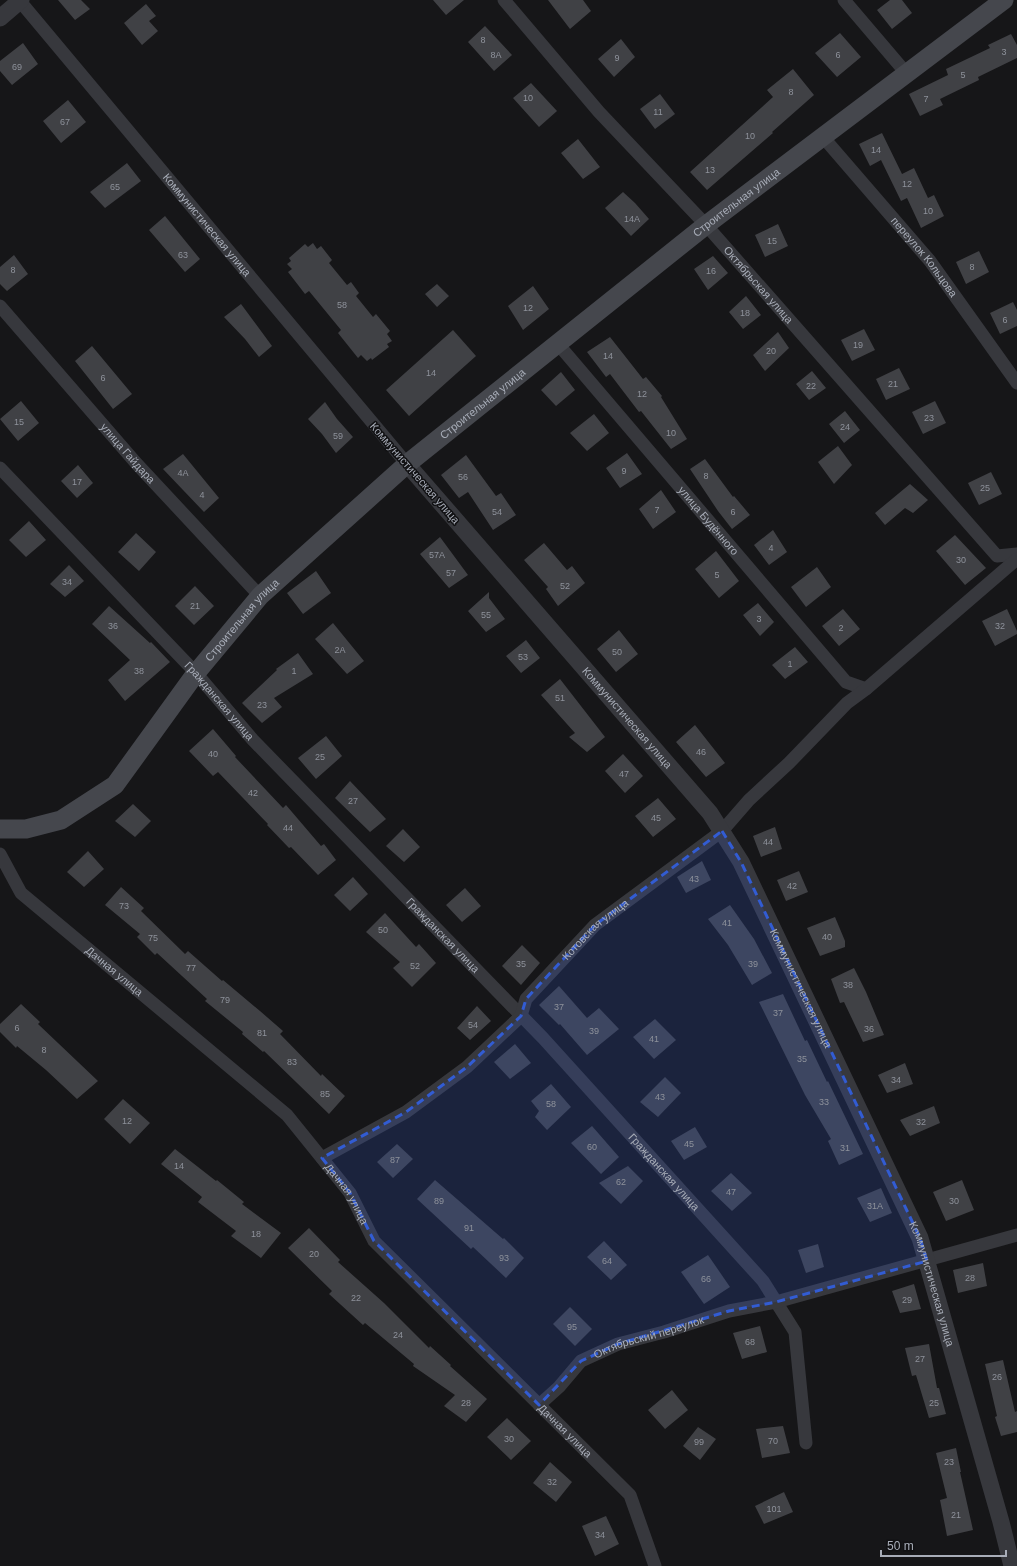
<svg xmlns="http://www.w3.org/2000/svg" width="1017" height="1566" font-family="Helvetica,sans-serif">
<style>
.building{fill:#404145}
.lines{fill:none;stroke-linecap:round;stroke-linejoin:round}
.minor{stroke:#37383d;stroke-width:13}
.tertiary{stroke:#37383d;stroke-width:17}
.secondary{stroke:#45474d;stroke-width:19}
.marked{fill:#325cd3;fill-opacity:0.2;stroke:#325cd3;stroke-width:3;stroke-dasharray:8 5;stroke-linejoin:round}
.labels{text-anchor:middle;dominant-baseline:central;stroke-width:3;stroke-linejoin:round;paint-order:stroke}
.number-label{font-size:9px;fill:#8e929b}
.street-label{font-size:11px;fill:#a8adb8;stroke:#111113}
</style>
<rect width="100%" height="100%" fill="#161618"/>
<path class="building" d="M58 0H81L90 9 75 20Z
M433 0H464L446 15Z
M548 0H583L591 11 570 29Z
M890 0H902L912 13 892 29 877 10Z
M146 4 156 16 149 21 158 31 142 45 124 23Z
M485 26 512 55 494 71 468 42Z
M840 33 861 57 837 77 815 53Z
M1011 34 1017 45V58L978 77 979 80 940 99 943 105 920 116 909 94 948 75 946 69 990 48 988 45Z
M621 39 635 57 614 77 598 59Z
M23 43 38 64 12 85 0 71V61Z
M793 69 814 95 772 132 773 133 707 190 690 172 773 97 767 90Z
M531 83 557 111 539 127 513 98Z
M660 94 675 114 655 129 640 109Z
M68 100 86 122 61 143 43 121Z
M882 133 902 174 914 168 928 198 934 195 944 216 921 228 907 198 901 201 881 160 870 166 859 144Z
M578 139 600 167 583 179 561 153Z
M127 163 141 181 105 208 90 192Z
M623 192 635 203 649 219 631 236 605 208Z
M165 216 200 259 185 272 149 230Z
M778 224 788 246 765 257 755 235Z
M313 243 317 249 321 246 332 260 329 263 347 285 351 282 359 293 356 296 373 317 376 314 390 331 387 334 392 341 387 344 389 347 372 360 371 358 367 361 361 355 358 358 338 333 341 330 309 291 305 294 288 272 292 269 287 264 291 261 289 258 305 244 308 247Z
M979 251 989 272 966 284 956 262Z
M14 255 28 274 7 291 0 284V267Z
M713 256 728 273 708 290 694 269Z
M437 284 449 296 437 307 425 294Z
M533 286 549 309 523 330 508 306Z
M746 296 761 315 743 329 729 312Z
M1013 302 1017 310V326L1000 334 990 313Z
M241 304 272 346 259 357 245 339 224 317Z
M864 329 875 350 852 361 841 340Z
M453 330 476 356 409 416 386 390Z
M778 332 789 348 765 371 753 355Z
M610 337 643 379 646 377 662 396 661 397 687 439 671 449 641 411 639 412 610 374 606 377 587 352Z
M92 346 132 394 113 409 75 361Z
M899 368 910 389 886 400 876 379Z
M812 371 826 388 809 400 796 384Z
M561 372 575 390 556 406 541 390Z
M21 401 39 423 18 441 0 419Z
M935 401 946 423 923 434 912 412Z
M325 402 337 419 353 437 336 453 322 434 308 419Z
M845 411 860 430 844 443 829 424Z
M594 414 609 433 587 451 570 433Z
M838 446 852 465 834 484 818 462Z
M627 453 642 474 620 488 606 468Z
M183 454 219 498 204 512 163 469Z
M466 455 496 496 501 493 516 515 493 530 468 492 459 498 441 475Z
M705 459 733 497 734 496 750 515 732 529 718 511 690 469Z
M78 465 93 483 77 498 61 481Z
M991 472 1002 494 979 505 968 483Z
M910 484 928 500 913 513 905 508 885 525 875 513Z
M661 490 676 512 653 529 639 509Z
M29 521 46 540 26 557 9 540Z
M773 530 787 552 769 565 754 545Z
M136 533 156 552 139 571 118 552Z
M955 535 986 568 965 585 936 551Z
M440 537 468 575 449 588 420 554Z
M544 543 567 570 572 566 585 583 558 606 546 589 548 587 524 560Z
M716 551 739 581 719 598 695 569Z
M69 565 84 581 65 597 50 584Z
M817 567 831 587 806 607 791 587Z
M316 571 331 593 303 614 287 593Z
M195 586 214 606 194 625 175 606Z
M489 592V598L505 619 486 632 468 611Z
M758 603 774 622 760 636 743 615Z
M109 606 150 643 151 642 170 662 125 701 108 680 130 660 92 624Z
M843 609 860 629 839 646 822 626Z
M1007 609 1017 631V634L995 646 982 621Z
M333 623 364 661 347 674 315 639Z
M619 630 638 654 616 672 597 649Z
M526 640 540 658 521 673 506 656Z
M795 647 808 662 785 679 772 665Z
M298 653 313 674 274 698 282 707 262 723 242 703 277 670 276 669Z
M560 679 605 737 587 752 569 737 575 733 541 695Z
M695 725 725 763 706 777 676 742Z
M213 729 236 756 235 757 283 808 286 805 321 846 324 844 336 860 318 875 291 847 289 848 267 825 268 824 218 772 213 776 189 751Z
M326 736 342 756 316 779 298 758Z
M623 754 643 776 625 793 605 771Z
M350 781 386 819 370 832 335 798Z
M658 798 676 819 653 837 635 816Z
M133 804 151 821 135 837 115 821Z
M775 827 782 849 761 857 753 836Z
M403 829 420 847 404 862 386 846Z
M88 851 104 869 84 887 67 872Z
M702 861 711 880 686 893 677 877Z
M799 871 808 892 786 901 777 880Z
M353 877 368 894 350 911 334 895Z
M121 887 144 908 141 911 185 954 188 951 222 981 223 980 260 1011 283 1031 280 1034 321 1076 322 1074 345 1096 329 1114 264 1051 263 1052 242 1034 243 1032 205 1001 207 999 157 953 155 955 137 937 140 934 105 905Z
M465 888 481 906 462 922 446 905Z
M730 905 754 939 772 973 752 985 728 945 708 919Z
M385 913 416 947 419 944 436 963 412 987 393 968 400 962 366 932Z
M835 917 845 941V947L820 956 807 928Z
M522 945 540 963 521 985 502 966Z
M854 968 866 992 884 1035 863 1042 844 1002 840 1003 831 979Z
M559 986 587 1018 599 1008 619 1029 587 1055 560 1024 559 1025 539 1005Z
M783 994 805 1041 807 1040 827 1082 828 1081 863 1154 839 1165 828 1141 831 1139 805 1095 759 1002Z
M21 1004 40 1022 38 1024 98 1081 77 1099 46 1070 17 1046 16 1048 0 1032V1024Z
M477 1006 491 1021 470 1040 457 1028Z
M655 1019 676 1040 654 1059 633 1037Z
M515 1044 531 1063 510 1079 494 1062Z
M905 1063 913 1084 887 1093 878 1075Z
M665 1077 681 1093 658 1117 640 1102Z
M551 1084 571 1107 547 1130 535 1117 539 1111 531 1101Z
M123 1099 150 1123 130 1144 104 1119Z
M934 1106 940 1123 910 1136 900 1120Z
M592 1126 619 1157 601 1174 571 1143Z
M695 1127 707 1147 684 1160 671 1141Z
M397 1144 413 1159 393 1178 377 1162Z
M175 1149 216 1181 217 1180 244 1202 242 1204 281 1233 261 1258 231 1236 236 1231 198 1202 202 1197 161 1164Z
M628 1166 643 1181 621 1204 599 1183Z
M731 1173 752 1193 732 1211 711 1191Z
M435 1180 503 1239 504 1238 524 1258 506 1278 473 1247 471 1249 417 1199Z
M962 1180 974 1210 946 1221 933 1192Z
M881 1188 892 1213 870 1222 857 1198Z
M309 1228 340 1260 338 1262 384 1303 429 1348 430 1346 451 1365 450 1366 487 1399 466 1422 444 1406 455 1395 413 1366 414 1364 365 1323 363 1325 329 1294 332 1291 288 1248Z
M604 1241 627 1265 611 1280 587 1257Z
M818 1244 824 1267 806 1273 798 1250Z
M708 1255 730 1287 704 1304 681 1272Z
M983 1263 987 1286 958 1293 953 1270Z
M914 1284 921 1309 900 1313 892 1291Z
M570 1307 592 1329 575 1346 553 1324Z
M760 1326 767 1352 742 1359 733 1333Z
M929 1344 937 1388H939L946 1414 929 1418 916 1375 912 1376 905 1348Z
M1003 1360 1015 1412 1017 1411V1432L1001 1436 995 1417 997 1416 985 1364Z
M672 1390 688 1410 665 1429 648 1410Z
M507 1418 531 1441 511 1460 487 1437Z
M783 1426 790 1453 762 1458 756 1429Z
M698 1427 716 1439 700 1460 683 1446Z
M956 1448 961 1472H960L973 1530 947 1536 940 1500 947 1498 936 1453Z
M550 1462 572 1482 556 1502 533 1483Z
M784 1492 793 1512 764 1524 755 1506Z
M606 1516 619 1544 595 1556 582 1526Z"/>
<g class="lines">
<g class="minor">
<path id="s1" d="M19 0 407 464"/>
<path id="s2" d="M504 0 599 112 706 225 997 556 1017 554"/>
<path d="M844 0 907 74"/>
<path id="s3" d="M823 137 930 261 1017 383"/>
<path id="s4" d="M0 306 136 463 260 596"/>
<path id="s5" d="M558 344 846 682 866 689"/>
<path id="s6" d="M0 468 196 673 253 740 543 1038 763 1281 795 1332 806 1443"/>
<path id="s7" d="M0 854 21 893 287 1115 350 1193 374 1241 630 1495 655 1566"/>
<path id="s8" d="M322 1158 406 1112 467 1067 521 1016 526 999 595 925 722 831 749 800 789 763 847 703 866 689 1017 559"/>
<path id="s9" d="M539 1405 559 1387 581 1361 618 1344 664 1332 729 1311 776 1302 1017 1235"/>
</g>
<g class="tertiary">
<path d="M0 18 21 0"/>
<path id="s10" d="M407 464 710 813 741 862 920 1238 1001 1522 1012 1566"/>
</g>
<path class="secondary" id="s11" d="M0 829H26L61 820 115 785 196 673 260 596 407 464 706 225 1004 0"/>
</g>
<path class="marked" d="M722 831 741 862 920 1238 927 1261 776 1302 729 1311 618 1344 581 1361 539 1405 374 1241 350 1193 322 1158 406 1112 467 1067 521 1016 526 999 595 925Z"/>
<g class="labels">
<g class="number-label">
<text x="483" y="40">8</text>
<text x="1004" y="52">3</text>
<text x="496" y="55">8А</text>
<text x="838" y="55">6</text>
<text x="617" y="58">9</text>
<text x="17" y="67">69</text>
<text x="963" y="75">5</text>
<text x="791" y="92">8</text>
<text x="528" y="98">10</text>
<text x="926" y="99">7</text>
<text x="658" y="112">11</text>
<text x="65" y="122">67</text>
<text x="750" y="136">10</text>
<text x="876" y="150">14</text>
<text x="710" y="170">13</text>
<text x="907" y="184">12</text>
<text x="115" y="187">65</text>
<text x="928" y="211">10</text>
<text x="632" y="219">14А</text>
<text x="772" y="241">15</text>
<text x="183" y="255">63</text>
<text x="972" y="267">8</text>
<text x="13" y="270">8</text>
<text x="711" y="271">16</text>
<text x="342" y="305">58</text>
<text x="528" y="308">12</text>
<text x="745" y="313">18</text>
<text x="1005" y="320">6</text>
<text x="858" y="345">19</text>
<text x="771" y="351">20</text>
<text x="608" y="356">14</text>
<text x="431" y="373">14</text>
<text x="103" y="378">6</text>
<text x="893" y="384">21</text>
<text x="811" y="386">22</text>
<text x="642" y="394">12</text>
<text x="929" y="418">23</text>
<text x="19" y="422">15</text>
<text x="845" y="427">24</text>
<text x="671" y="433">10</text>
<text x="338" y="436">59</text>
<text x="624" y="471">9</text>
<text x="183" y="473">4А</text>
<text x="706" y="476">8</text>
<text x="463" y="477">56</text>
<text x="77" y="482">17</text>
<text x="985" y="488">25</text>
<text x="202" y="495">4</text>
<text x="657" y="510">7</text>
<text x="497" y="512">54</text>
<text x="733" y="512">6</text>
<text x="771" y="548">4</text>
<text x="437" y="555">57А</text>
<text x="961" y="560">30</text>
<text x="451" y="573">57</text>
<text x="717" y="575">5</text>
<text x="67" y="582">34</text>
<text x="565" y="586">52</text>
<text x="195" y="606">21</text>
<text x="486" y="615">55</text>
<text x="759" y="619">3</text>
<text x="113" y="626">36</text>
<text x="1000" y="626">32</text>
<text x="841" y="628">2</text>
<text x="340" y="650">2А</text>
<text x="617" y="652">50</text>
<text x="523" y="657">53</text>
<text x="790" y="664">1</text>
<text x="139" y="671">38</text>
<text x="294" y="671">1</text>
<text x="560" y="698">51</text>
<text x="262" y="705">23</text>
<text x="701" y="752">46</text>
<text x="213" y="754">40</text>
<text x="320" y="757">25</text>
<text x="624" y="774">47</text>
<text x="253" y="793">42</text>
<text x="353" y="801">27</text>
<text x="656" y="818">45</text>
<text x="288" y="828">44</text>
<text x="768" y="842">44</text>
<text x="694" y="879">43</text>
<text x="792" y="886">42</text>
<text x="124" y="906">73</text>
<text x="727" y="923">41</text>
<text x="383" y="930">50</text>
<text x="827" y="937">40</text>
<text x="153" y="938">75</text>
<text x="521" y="964">35</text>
<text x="753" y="964">39</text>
<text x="415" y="966">52</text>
<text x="191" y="968">77</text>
<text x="848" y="985">38</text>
<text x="225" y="1000">79</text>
<text x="559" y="1007">37</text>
<text x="778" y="1013">37</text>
<text x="473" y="1025">54</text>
<text x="17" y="1028">6</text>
<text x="869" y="1029">36</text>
<text x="594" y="1031">39</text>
<text x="262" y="1033">81</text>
<text x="654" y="1039">41</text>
<text x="44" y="1050">8</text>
<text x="802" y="1059">35</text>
<text x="292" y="1062">83</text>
<text x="896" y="1080">34</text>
<text x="325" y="1094">85</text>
<text x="660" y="1097">43</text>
<text x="824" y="1102">33</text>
<text x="551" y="1104">58</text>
<text x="127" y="1121">12</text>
<text x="921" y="1122">32</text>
<text x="689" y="1144">45</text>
<text x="592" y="1147">60</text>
<text x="845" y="1148">31</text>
<text x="395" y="1160">87</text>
<text x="179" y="1166">14</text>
<text x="621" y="1182">62</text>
<text x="731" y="1192">47</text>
<text x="439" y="1201">89</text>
<text x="954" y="1201">30</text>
<text x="875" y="1206">31А</text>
<text x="469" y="1228">91</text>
<text x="256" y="1234">18</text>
<text x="314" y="1254">20</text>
<text x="504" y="1258">93</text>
<text x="607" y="1261">64</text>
<text x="970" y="1278">28</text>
<text x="706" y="1279">66</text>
<text x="356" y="1298">22</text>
<text x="907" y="1300">29</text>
<text x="572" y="1327">95</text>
<text x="398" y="1335">24</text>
<text x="750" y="1342">68</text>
<text x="920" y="1359">27</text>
<text x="997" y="1377">26</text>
<text x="466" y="1403">28</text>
<text x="934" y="1403">25</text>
<text x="509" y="1439">30</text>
<text x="773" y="1441">70</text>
<text x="699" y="1442">99</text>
<text x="949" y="1462">23</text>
<text x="552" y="1482">32</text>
<text x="774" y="1509">101</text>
<text x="956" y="1515">21</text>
<text x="600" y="1535">34</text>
</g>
<g class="street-label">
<text stroke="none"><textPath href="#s11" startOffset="983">Строительная улица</textPath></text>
<text stroke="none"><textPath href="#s1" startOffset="293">Коммунистическая улица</textPath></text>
<text stroke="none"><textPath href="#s3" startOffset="157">переулок Кольцова</textPath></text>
<text stroke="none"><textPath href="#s2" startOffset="382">Октябрьская улица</textPath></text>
<text stroke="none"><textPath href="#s11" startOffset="659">Строительная улица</textPath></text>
<text stroke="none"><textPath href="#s4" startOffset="195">улица Гайдара</textPath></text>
<text transform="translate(415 473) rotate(49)">Коммунистическая улица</text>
<text stroke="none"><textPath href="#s5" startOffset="232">улица Будённого</textPath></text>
<text stroke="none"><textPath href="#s11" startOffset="335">Строительная улица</textPath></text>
<text stroke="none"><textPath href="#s6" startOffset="320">Гражданская улица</textPath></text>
<text stroke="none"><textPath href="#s10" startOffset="336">Коммунистическая улица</textPath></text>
<text stroke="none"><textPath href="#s8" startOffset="362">Котовская улица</textPath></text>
<text stroke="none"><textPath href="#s6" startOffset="644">Гражданская улица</textPath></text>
<text stroke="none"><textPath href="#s7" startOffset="166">Дачная улица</textPath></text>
<text stroke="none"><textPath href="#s10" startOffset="660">Коммунистическая улица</textPath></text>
<text stroke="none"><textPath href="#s6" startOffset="968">Гражданская улица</textPath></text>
<text stroke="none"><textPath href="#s7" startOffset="490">Дачная улица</textPath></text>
<text stroke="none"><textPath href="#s10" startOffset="984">Коммунистическая улица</textPath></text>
<text stroke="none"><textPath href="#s9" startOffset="133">Октябрьский переулок</textPath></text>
<text stroke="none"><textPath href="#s7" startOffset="814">Дачная улица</textPath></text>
</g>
</g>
<path d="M881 1550v6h125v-6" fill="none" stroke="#a8adb8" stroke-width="2"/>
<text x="887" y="1550" font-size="12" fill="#a8adb8" stroke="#111113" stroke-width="3" paint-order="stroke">50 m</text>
</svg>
